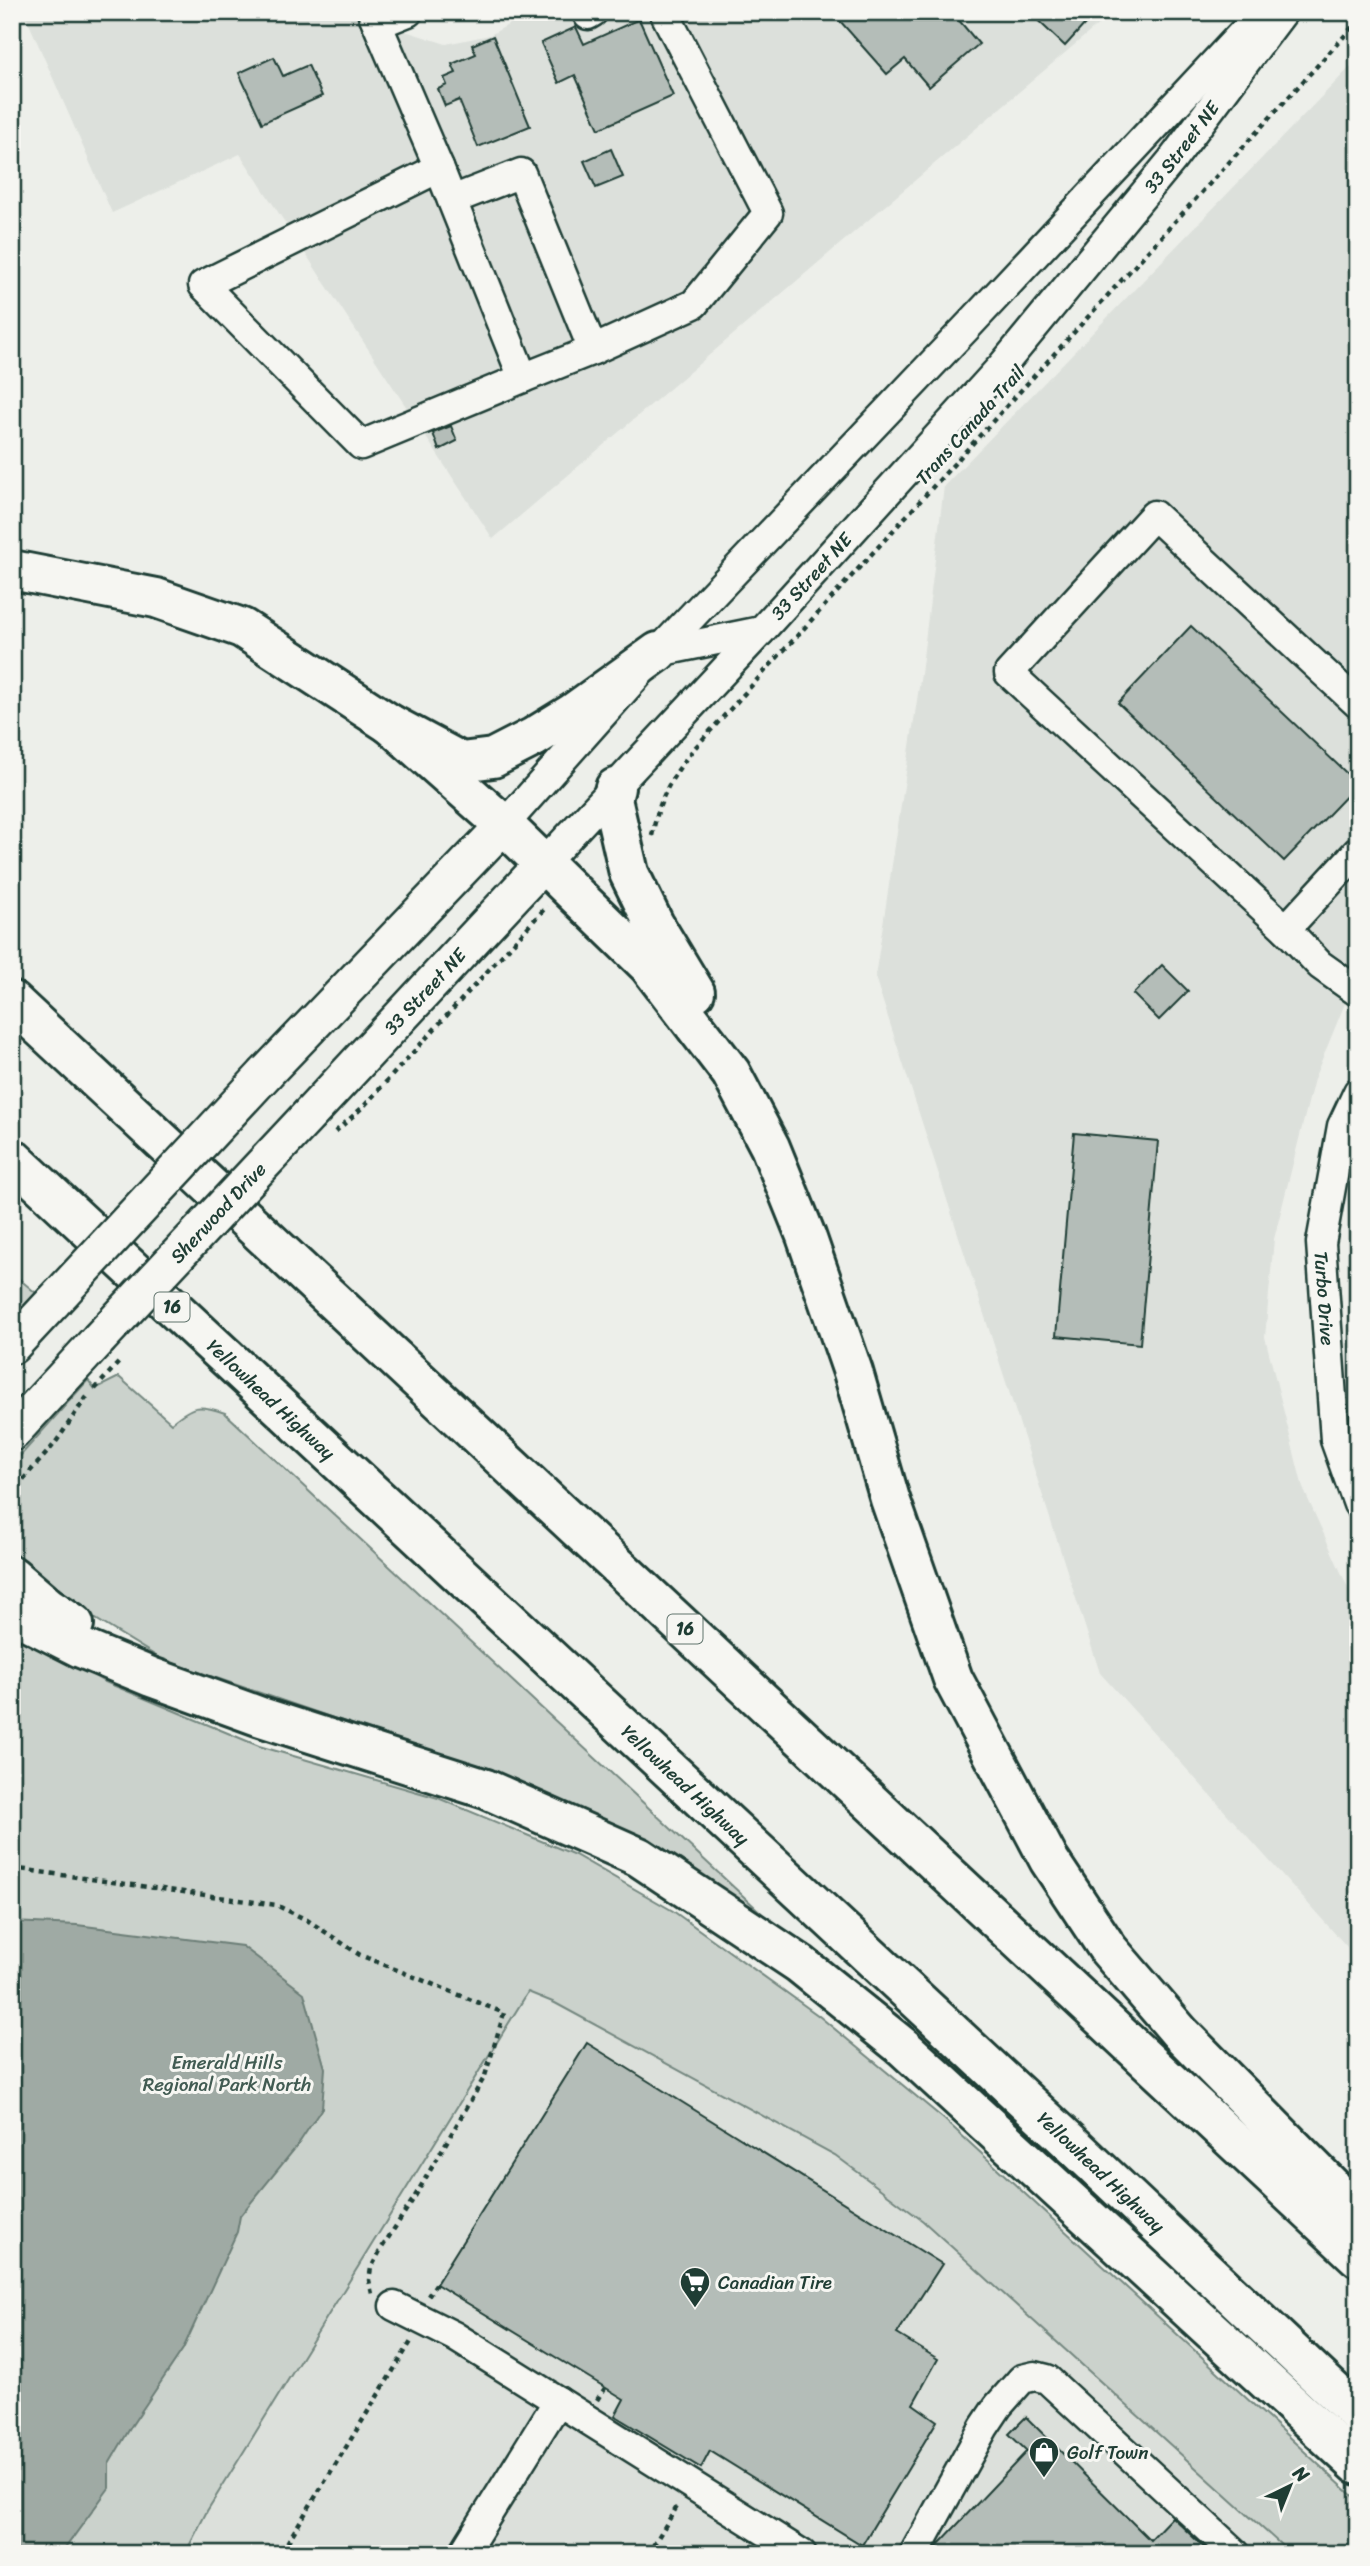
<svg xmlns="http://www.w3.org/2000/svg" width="1370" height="2566" font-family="Sriracha,sans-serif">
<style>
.built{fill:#dce0db}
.green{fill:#cbd2cc;stroke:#758880;stroke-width:2}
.water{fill:#9faaa4;stroke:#6c7e77;stroke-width:2}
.building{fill:#b4bdb8;stroke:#1f3d34;stroke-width:2}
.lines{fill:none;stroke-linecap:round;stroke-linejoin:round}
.minor-casing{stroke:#1f3d34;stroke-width:33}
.major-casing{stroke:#1f3d34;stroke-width:40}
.highway-casing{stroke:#1f3d34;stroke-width:44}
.path{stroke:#1f3d34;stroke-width:4.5;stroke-dasharray:5 5;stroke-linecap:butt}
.minor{stroke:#f6f6f2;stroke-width:28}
.major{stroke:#f6f6f2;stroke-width:35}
.highway{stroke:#f6f6f2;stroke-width:38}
.major-bridge-casing{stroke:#1f3d34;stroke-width:40;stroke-linecap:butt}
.path-bridge{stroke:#1f3d34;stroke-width:4.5;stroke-dasharray:5 5;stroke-linecap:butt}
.major-bridge{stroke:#f6f6f2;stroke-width:35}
.labels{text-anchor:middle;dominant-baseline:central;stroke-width:6;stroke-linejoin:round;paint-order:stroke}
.shield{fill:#f6f6f2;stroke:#60746d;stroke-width:2}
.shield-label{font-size:18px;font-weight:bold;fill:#1f3d34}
.street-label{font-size:19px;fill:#1f3d34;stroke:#f6f6f2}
.park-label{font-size:19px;fill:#415b52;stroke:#f6f6f2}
.poi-label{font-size:19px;fill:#1f3d34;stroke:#f6f6f2;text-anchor:start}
</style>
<rect width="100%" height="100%" fill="#edefea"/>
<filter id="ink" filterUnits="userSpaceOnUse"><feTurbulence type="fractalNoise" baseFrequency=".0143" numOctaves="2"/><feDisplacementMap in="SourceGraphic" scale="14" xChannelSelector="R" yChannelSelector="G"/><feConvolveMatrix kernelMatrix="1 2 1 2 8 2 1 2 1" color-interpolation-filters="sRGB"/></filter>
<g filter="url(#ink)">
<path class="built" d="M24 12H363L377 22 446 44 490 35 531 12H1113L493 539 240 154 112 213Z
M1358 59V979L1348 996 1314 1079 1274 1239 1265 1337 1303 1488 1358 1610V1959L1100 1673 875 977 921 674 944 486Z
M528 1992 555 2003 755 2107 835 2155 923 2221 1291 2554H185L207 2511Z"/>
<path class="green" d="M12 1273 36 1293 12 1319Z
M119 1377 171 1423C193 1405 198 1404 225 1413L843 1989 410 1750 342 1721 161 1659 39 1584 12 1562V1465L88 1380 95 1389Z
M12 1633 33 1639 103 1681 259 1746 438 1798 575 1855 673 1911 819 2016 945 2120 1358 2501V2554H1291L923 2221 835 2155 555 2003 528 1992 207 2511 185 2554H12Z"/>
<path class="water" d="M12 1922 77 1925 242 1946 304 1993 325 2068 322 2108 297 2146 240 2216 237 2232 183 2349 132 2425 109 2464V2488L61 2554H12Z"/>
<path class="building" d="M832 12H952L979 44 929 87 905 59 887 74Z
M1029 12H1096L1065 46Z
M639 19 673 96 599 129 575 75 559 83 541 43 576 27 584 44Z
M493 36 530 126 478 147 459 100 445 106 438 89 447 85 444 78 456 73 452 64 476 54 472 45Z
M274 57 283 76 308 65 322 96 262 123 239 73Z
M611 149 623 177 596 188 584 161Z
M451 426 457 441 439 450 433 433Z
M1191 626 1358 784 1284 861 1118 703Z
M1162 965 1188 991 1159 1020 1133 994Z
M1074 1133 1158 1141 1140 1344 1056 1336Z
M587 2043 942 2264 897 2334 938 2359 913 2404 937 2421 862 2545 710 2451 701 2468 615 2416 624 2399 436 2284Z
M1026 2417 1150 2540 1172 2517 1211 2554H946L937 2546 939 2544 1027 2451 1009 2434Z"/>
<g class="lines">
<g class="minor-casing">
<g id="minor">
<path d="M372 12 439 168 523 378 593 350 694 304 768 213 664 12"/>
<path d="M588 15 593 12"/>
<path d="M378 24 408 12"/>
<path d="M439 168 203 285 361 445 523 378"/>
<path d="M452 200 521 173 593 350"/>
<path d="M658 652 761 631"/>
<path d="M504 825 658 652 970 324 1262 12"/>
<path d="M1358 851 1286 929 1320 965 1358 992"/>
<path id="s1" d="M544 863 761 631 1002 366 1172 160 1283 12"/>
<path d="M1286 929 1009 673 1154 515 1358 704"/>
<path id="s2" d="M1358 1092 1342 1126 1321 1243 1335 1440 1358 1504"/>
<path d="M394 2306 454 2336 802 2554"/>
<path d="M463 2554 558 2401"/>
<path d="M914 2554 984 2427 998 2406 1022 2379 1035 2376 1047 2379 1236 2554"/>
</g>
</g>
<g class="major-casing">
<g id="major">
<path d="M266 1073 504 825"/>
<path id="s3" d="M310 1114 544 863"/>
<path d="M12 1346 54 1301"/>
<path d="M12 1433 98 1340"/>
</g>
</g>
<g class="highway-casing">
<g id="highway">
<path d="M12 570 156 598 242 628 390 724 461 762 493 758 534 737 573 713 658 652"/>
<path d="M390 724 504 825 649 966 731 1073 770 1147 806 1236 853 1372 890 1499 953 1679 1049 1860 1108 1949 1181 2034 1358 2213"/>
<path d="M615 788 612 799 629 873 654 924 695 992"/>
<path d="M12 1001 1358 2257"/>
<path id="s4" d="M12 1158 1072 2144 1358 2414"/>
<path d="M12 1576 47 1606 74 1624"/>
<path d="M12 1613 81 1648 151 1677 261 1717 486 1789 639 1857 800 1964 903 2047 1358 2465"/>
</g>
</g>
<path class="path" d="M652 836C659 800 669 780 692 751L1358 21
M335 1132 364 1106 547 906
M12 1496C24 1474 44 1459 58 1439 68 1425 76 1411 87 1397
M12 1868 276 1905 307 1920 360 1955 504 2013 485 2076 414 2198 381 2249 371 2268 369 2280 372 2294
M428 2296 436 2284
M597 2400 605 2388
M303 2554 287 2543 412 2340
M648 2554 678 2505"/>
<use href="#minor" class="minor"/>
<use href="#major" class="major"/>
<use href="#highway" class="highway"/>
<g class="major-bridge-casing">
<g id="major-bridge">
<path d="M54 1301 266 1073"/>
<path id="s5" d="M98 1340 310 1114"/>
</g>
</g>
<path class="path-bridge" d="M95 1389 120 1361"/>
<use href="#major-bridge" class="major-bridge"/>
</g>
</g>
<defs>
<g id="supermarket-pin" transform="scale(1.575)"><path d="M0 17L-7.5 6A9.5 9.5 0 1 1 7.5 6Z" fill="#1f3d34" stroke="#f6f6f2"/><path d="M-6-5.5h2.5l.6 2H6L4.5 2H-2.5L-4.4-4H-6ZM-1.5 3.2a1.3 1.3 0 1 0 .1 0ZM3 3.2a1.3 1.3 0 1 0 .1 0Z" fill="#fff"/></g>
<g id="shop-pin" transform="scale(1.575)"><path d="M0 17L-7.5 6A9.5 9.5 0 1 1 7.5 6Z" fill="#1f3d34" stroke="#f6f6f2"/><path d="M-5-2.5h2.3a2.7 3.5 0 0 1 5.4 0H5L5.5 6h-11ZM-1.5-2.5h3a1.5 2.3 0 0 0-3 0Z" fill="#fff"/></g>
</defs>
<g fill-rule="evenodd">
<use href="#supermarket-pin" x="695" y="2282"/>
<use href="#shop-pin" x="1044" y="2452"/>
</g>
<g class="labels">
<g class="shield">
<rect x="154.5" y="1292.5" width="35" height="29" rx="5"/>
<rect x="667.5" y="1614.5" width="35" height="29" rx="5"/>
</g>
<g class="shield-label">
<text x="172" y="1307">16</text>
<text x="685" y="1629">16</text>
</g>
<g class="street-label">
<text stroke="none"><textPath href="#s1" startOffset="959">33 Street NE</textPath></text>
<text transform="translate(970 425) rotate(-48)">Trans Canada Trail</text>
<text stroke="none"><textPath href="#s1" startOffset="392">33 Street NE</textPath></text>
<text stroke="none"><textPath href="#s3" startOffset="168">33 Street NE</textPath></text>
<text stroke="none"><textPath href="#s5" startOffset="175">Sherwood Drive</textPath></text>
<text stroke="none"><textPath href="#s2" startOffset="212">Turbo Drive</textPath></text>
<text stroke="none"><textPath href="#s4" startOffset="354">Yellowhead Highway</textPath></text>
<text stroke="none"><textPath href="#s4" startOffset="920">Yellowhead Highway</textPath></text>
<text stroke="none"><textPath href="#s4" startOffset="1488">Yellowhead Highway</textPath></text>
</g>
<g class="park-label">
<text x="227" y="2062">Emerald Hills<tspan x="227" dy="22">Regional Park North</tspan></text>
</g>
<g class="poi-label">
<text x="718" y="2282">Canadian Tire</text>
<text x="1067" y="2452">Golf Town</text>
</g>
</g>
<rect width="1370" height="2566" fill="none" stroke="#f6f6f2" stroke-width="42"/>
<rect x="21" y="21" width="1328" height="2524" fill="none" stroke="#1f3d34" stroke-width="2.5" filter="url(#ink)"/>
<g transform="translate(1290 2486) rotate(43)" stroke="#f6f6f2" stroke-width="5" paint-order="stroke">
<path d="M0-5L12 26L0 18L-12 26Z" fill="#1f3d34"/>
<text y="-10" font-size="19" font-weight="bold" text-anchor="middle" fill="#1f3d34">N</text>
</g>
</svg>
